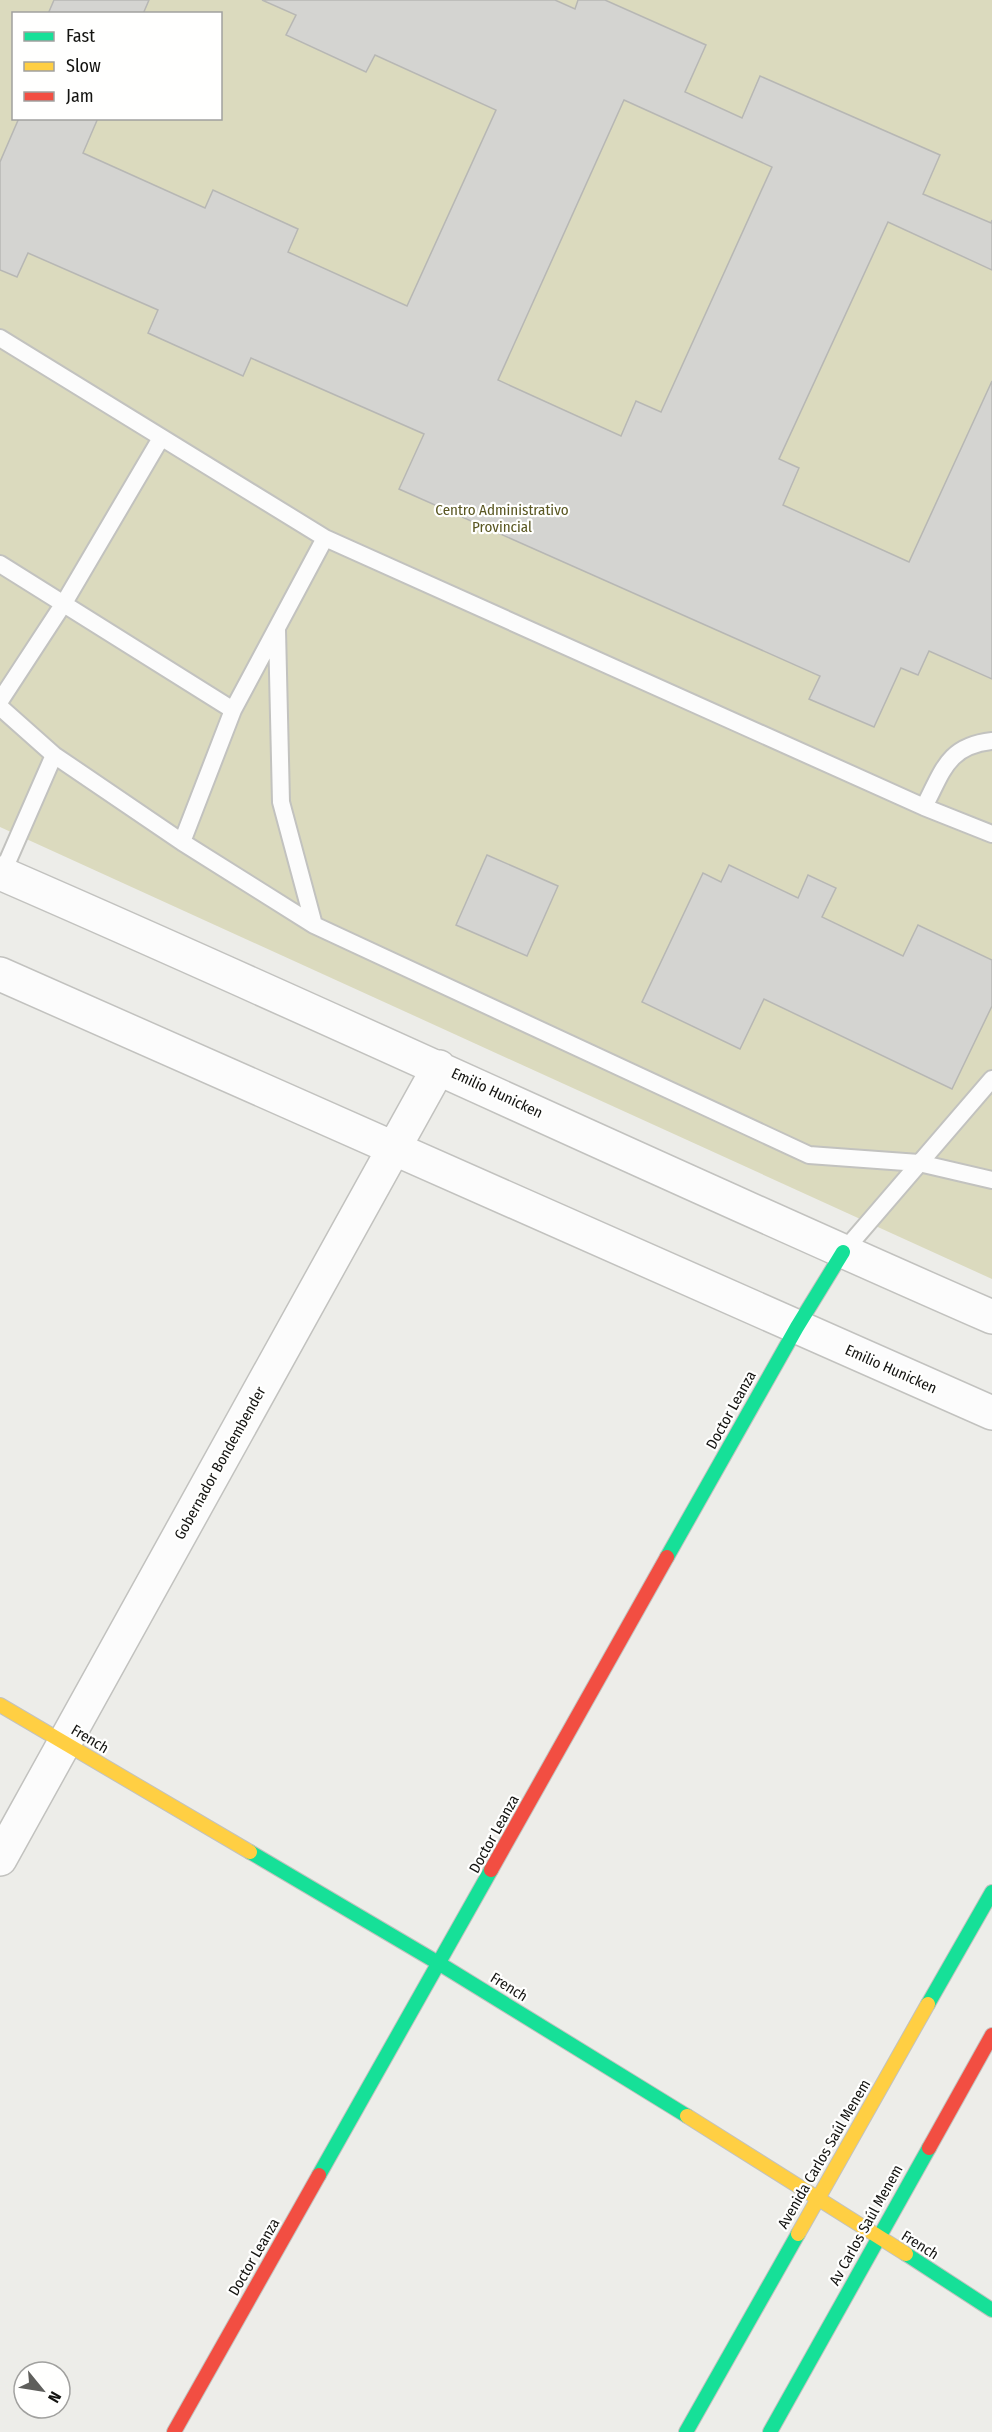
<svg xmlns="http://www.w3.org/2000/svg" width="992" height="2432" font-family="'Fira Sans Condensed',sans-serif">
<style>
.green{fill:#dbdabe;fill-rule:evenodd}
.building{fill:#d4d4d1;stroke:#b7b7b4;stroke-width:1.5;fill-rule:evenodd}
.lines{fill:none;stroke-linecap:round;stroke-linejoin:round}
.lane-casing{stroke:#c2c2bf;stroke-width:20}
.street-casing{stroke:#c2c2bf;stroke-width:36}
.fast-casing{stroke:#c2c2bf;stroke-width:16}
.slow-casing{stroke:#c2c2bf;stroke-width:16}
.jam-casing{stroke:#c2c2bf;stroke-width:16}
.lane{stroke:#fcfcfc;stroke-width:16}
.street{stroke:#fcfcfc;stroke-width:33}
.fast{stroke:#16e098;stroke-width:14}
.slow{stroke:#ffcf43;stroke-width:14}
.jam{stroke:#f24e42;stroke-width:14}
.labels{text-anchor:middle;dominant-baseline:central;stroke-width:4.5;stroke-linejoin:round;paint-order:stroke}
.park-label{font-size:15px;fill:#595621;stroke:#fffffe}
.street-label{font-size:15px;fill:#131310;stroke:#fffffe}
</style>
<rect width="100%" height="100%" fill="#edede9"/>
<path class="green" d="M0 0H992V1279L0 827ZM14 14H220V118H14Z"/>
<path class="building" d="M54 0H149L143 14H48Z
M262 0H555L575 9 578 0H605L706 45 685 92 742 118 760 76 940 155 923 194 991 223 992 220V270L888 222 779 459 799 468 783 505 909 562 992 381V679L929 651 918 675 901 668 874 727 809 699 820 676 399 489 424 434 251 358 243 376 148 333 158 310 28 253 17 277 0 270V162L19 118H98L83 153 205 208 213 190 298 229 288 252 407 306 496 110 375 55 366 72 286 35 296 15ZM624 100 772 167 661 412 636 401 621 436 498 380Z
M487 855 558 886 527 956 456 925Z
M729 865 798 898 808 875 836 888 822 917 903 956 918 925 992 960V1006L952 1089 764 999 740 1049 642 1002 703 873 721 882Z"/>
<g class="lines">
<g class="lane-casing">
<path id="lane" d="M0 338 325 538 924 807 992 834
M0 564 233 710
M277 630 281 802 314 925
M0 701 64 603 161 438
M0 707 54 755 182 842 233 710 325 538
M924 807C943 771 947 746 992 741
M182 842 314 925 809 1155 919 1163 992 1180
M2 874 54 755
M843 1252 992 1079"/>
</g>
<g class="street-casing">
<path id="street" d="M0 873C332 1017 660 1172 992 1317
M0 974 992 1413
M0 1859 439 1067"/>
</g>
<g class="fast-casing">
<path id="fast" d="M667 1557 797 1327 843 1252
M250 1852 440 1964 687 2116
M928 2004 992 1892
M319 2175 491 1870
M906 2254 992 2310
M686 2432 798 2234
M770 2432 929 2148"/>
</g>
<g class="slow-casing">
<path id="slow" d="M0 1705 250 1852
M687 2116 906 2254
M798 2234 928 2004"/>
</g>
<g class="jam-casing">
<path id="jam" d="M491 1870 667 1557
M929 2148 992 2035
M174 2432 319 2175"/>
</g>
<use href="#lane" class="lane"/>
<use href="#street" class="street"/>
<use href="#fast" class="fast"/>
<use href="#slow" class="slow"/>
<use href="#jam" class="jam"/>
</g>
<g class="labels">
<g class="park-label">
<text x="502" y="510">Centro Administrativo<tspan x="502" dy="17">Provincial</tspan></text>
</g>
<g class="street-label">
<text transform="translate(497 1093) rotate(25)">Emilio Hunicken</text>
<text transform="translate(891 1369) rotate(24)">Emilio Hunicken</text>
<text transform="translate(731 1410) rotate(-61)">Doctor Leanza</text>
<text transform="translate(220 1463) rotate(-61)">Gobernador Bondembender</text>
<text transform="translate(90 1739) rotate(31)">French</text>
<text transform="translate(494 1834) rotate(-61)">Doctor Leanza</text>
<text transform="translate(509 1987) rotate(32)">French</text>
<text transform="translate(824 2154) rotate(-60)">Avenida Carlos Saúl Menem</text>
<text transform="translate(866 2225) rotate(-61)">Av Carlos Saúl Menem</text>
<text transform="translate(920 2245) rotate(32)">French</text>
<text transform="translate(254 2257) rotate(-60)">Doctor Leanza</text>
</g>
</g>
<rect x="12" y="12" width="210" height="108" fill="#fffffe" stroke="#a1a19f" stroke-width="1.5"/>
<rect x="24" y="32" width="30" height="9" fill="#16e098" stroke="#a1a19f" stroke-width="1.5"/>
<text x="66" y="42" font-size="18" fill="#131310">Fast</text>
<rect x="24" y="62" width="30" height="9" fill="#ffcf43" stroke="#a1a19f" stroke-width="1.5"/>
<text x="66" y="72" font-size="18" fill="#131310">Slow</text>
<rect x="24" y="92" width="30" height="9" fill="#f24e42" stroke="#a1a19f" stroke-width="1.5"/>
<text x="66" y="102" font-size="18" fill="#131310">Jam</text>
<g transform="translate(42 2390) rotate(120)"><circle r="28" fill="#fffffe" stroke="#a1a19f" stroke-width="1.5"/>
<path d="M0-4.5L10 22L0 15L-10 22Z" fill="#5f5f5c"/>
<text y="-9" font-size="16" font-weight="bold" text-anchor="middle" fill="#131310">N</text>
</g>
</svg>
